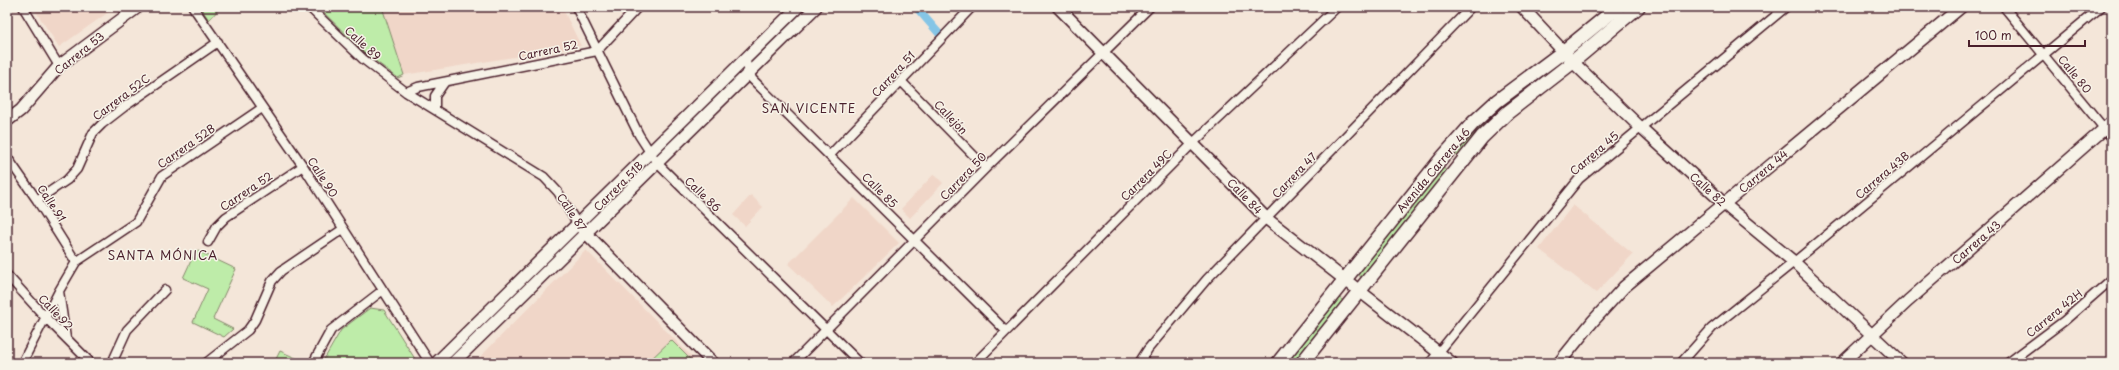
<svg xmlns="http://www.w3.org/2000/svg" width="2119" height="370" font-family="'Playpen Sans',sans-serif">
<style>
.built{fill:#f0d6c8}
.green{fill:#beeca9;stroke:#84866a}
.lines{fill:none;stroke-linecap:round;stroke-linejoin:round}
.canal{stroke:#85c5e6;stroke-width:8}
.street-casing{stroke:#4a1f2b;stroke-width:11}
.secondary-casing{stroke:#4a1f2b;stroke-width:14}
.primary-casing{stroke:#4a1f2b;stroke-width:16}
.street{stroke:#f7f3e8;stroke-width:8}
.secondary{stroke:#f7f3e8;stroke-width:11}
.primary{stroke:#f7f3e8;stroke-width:13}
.labels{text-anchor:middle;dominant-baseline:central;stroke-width:3;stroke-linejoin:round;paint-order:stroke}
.street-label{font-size:11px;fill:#4a1f2b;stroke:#f7f3e8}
.neighbourhood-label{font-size:12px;letter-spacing:1px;fill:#4a1f2b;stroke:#f7f3e8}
</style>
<rect width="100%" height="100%" fill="#f4e6d9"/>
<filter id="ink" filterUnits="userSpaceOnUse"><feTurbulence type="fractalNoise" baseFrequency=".025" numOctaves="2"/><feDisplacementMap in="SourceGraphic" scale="8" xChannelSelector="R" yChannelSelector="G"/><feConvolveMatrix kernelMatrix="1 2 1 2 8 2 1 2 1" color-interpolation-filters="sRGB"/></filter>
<g filter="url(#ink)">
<path class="built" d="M33 7H116L59 47Z
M382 7H562L581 46 404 75Z
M934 174 943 183 910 218 901 209Z
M751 195 763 207 745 226 733 215Z
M854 198 899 243 833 307 788 264Z
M1573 205 1633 254 1596 293 1539 249Z
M586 250 698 363H474Z"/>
<path class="green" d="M200 7H221L209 20Z
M318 7H382L404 75 398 78 366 54Z
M1555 62 1560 67 1459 157 1453 153 1491 112Z
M1441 166 1448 172 1362 278 1356 273Z
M196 250 236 269 213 319 233 329 224 337 193 322 208 289 183 278Z
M1337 296 1345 302 1295 363H1283Z
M370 308 384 310 417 362 322 363 341 330Z
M671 340 694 363H647Z
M280 351 307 363H274Z"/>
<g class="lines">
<path class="canal" d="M916 7 942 37"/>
<g class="street-casing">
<path id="street" d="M23 7 59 66
M193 7 303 166 430 363
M309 7 363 59 406 92 544 177 558 192 578 225
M576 7 639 135 657 163 860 363
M2004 7 2112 138
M745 60 752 79 1006 331
M901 81 986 168
M406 92 418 87 597 51 638 7
M435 109V96L444 83
M830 155 972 7
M7 157 37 200 76 262
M37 200 67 180 77 169 93 133 102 124 124 107 218 42
M208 242 217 226 226 217 303 166
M7 275 46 318 91 363
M59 291 66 338
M22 363 59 291 76 262 136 222 162 176 262 108
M112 363 127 330 165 290
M206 363 248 330 255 320 272 281 281 271 343 229
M313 363 331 330 383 290
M793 363 986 168 1150 7
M975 363 1193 143 1337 7
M1139 363 1148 349 1207 279 1471 7
M1430 363 1579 179 1786 7
M1681 363 1712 328 1799 258 2101 7
M2008 363 2064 321 2112 279"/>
</g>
<g class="secondary-casing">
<path id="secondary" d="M1058 7 1267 219 1452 363
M1522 7 1577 66 1641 128 1730 209 1794 262 1902 363
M7 121 21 110 59 66 138 7
M582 229 713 363
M436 363 798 7
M453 363 816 7
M1559 363 1593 321 1624 287 1961 7
M1842 363 1908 301 2112 122"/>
</g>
<g class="primary-casing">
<path id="primary" d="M1278 363 1442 158 1473 123 1497 101 1564 51 1618 7
M1302 363 1482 137 1507 113 1569 65 1638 7"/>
</g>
<use href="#street" class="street"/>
<use href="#secondary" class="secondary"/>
<use href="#primary" class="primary"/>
</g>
</g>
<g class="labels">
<g class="street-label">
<text transform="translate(363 43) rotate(42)">Calle 89</text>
<text transform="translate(548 50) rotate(-12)">Carrera 52</text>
<text transform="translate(79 53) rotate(-39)">Carrera 53</text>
<text transform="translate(893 74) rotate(-47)">Carrera 51</text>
<text transform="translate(2075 74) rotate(51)">Calle 80</text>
<text transform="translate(121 97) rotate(-37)">Carrera 52C</text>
<text transform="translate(951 117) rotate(46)">Callejón</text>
<text transform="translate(186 146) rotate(-35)">Carrera 52B</text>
<text transform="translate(1594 153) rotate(-41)">Carrera 45</text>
<text transform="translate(1433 170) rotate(-50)">Avenida Carrera 46</text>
<text transform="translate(1763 171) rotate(-40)">Carrera 44</text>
<text transform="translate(1146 175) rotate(-45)">Carrera 49C</text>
<text transform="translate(1294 175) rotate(-46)">Carrera 47</text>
<text transform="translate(1882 175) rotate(-40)">Carrera 43B</text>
<text transform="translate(963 176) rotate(-46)">Carrera 50</text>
<text transform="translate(323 177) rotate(57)">Calle 90</text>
<text transform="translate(618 186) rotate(-45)">Carrera 51B</text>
<text transform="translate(1708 189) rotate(42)">Calle 82</text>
<text transform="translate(880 190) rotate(45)">Calle 85</text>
<text transform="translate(246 191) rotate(-34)">Carrera 52</text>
<text transform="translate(703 194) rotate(44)">Calle 86</text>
<text transform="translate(1245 196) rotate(46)">Calle 84</text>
<text transform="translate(52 203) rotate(57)">Calle 91</text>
<text transform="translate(572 212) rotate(56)">Calle 87</text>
<text transform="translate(1976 242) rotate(-41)">Carrera 43</text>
<text transform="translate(56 312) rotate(46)">Calle 92</text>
<text transform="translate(2054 313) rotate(-39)">Carrera 42H</text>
</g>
<g class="neighbourhood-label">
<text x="809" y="108">SAN VICENTE</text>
<text x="163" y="255">SANTA MÓNICA</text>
</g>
</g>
<rect width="2119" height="370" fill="none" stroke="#f7f3e8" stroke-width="24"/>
<rect x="12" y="12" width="2095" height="346" fill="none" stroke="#4a1f2b" stroke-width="1.5" filter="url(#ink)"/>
<path d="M1969 40v6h116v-6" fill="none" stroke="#4a1f2b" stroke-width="2"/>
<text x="1975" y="40" font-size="12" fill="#4a1f2b" stroke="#f7f3e8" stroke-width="3" paint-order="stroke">100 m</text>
</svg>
